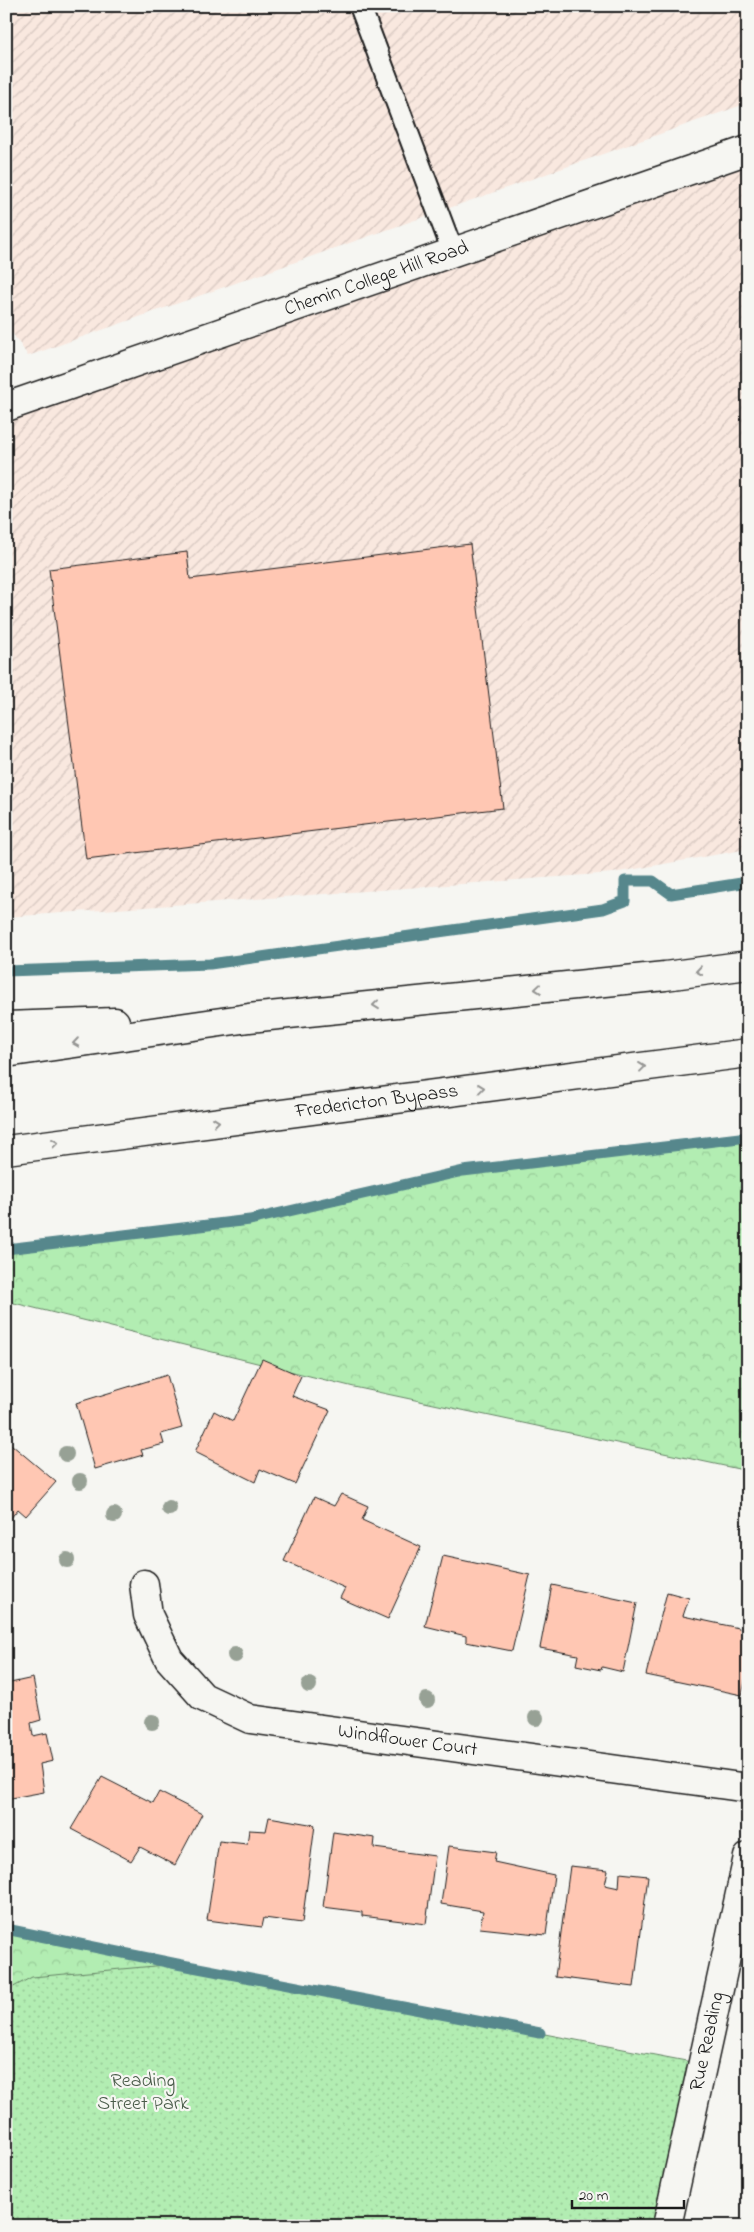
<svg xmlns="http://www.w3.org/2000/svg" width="754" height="2232" font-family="'Indie Flower',sans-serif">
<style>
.industrial{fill:url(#industrial-furrows)}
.grass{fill:url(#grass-dots);stroke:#678467}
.forest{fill:url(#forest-crowns);stroke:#678467}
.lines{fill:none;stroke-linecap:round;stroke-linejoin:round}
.stream{stroke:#56878c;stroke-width:11}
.building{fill:#ffc7b3;stroke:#1c1c1c}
.lane-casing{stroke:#1c1c1c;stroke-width:24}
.street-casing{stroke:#1c1c1c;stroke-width:31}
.secondary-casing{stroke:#1c1c1c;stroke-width:31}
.highway-casing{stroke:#1c1c1c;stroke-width:31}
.lane{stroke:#f6f6f2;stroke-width:20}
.street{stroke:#f6f6f2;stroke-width:28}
.secondary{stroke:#f6f6f2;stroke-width:28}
.highway{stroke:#f6f6f2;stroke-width:28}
.tree{fill:#97a195}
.oneway{stroke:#949492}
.labels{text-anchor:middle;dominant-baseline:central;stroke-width:4.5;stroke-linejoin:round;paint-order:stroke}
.street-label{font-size:20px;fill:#1c1c1c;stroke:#f6f6f2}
.park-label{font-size:20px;fill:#495b49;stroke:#f6f6f2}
</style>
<defs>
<pattern id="industrial-furrows" width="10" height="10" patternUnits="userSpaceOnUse" patternTransform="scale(1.25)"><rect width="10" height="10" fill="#f9e8df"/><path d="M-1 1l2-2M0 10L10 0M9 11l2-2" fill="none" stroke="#d5c6bf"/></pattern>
<pattern id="grass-dots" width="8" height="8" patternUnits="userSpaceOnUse" patternTransform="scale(1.25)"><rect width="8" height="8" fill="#b2edb2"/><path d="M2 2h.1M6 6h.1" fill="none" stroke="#98cb98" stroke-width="1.8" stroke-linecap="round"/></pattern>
<pattern id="forest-crowns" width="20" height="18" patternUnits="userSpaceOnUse" patternTransform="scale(1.25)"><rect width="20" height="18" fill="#b2edb2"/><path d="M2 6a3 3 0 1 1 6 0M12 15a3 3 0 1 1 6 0" fill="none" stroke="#98cb98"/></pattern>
</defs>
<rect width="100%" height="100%" fill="#f6f6f2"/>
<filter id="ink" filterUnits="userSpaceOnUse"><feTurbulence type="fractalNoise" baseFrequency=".02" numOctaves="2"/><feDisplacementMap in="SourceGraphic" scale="10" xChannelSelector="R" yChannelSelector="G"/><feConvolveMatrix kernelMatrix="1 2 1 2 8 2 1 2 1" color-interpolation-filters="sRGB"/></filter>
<g filter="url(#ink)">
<path class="industrial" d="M6 6H748V103L28 356 6 324Z
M748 150V849L613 873 6 917V407Z"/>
<path class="grass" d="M6 1929 177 1964 702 2064 667 2226H6Z"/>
<path class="forest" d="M748 1137V1471L354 1387 6 1301V1249L250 1220 463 1171Z
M6 1929 177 1964 32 1977 6 1991Z"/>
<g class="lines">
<path class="stream" d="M6 971 210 964 603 909 625 901V881H653L671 894 748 882
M6 1249 250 1220 463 1171 748 1137
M6 1929 177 1964 540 2033"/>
</g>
<path class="building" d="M470 544 503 808 86 859 49 569 187 552 190 579Z
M262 1359 301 1376 292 1396 330 1410 295 1484 260 1469 255 1482 195 1452 214 1411 233 1421Z
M167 1375 182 1428 161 1434 164 1444 141 1450 143 1455 95 1469 76 1403Z
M6 1440 56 1482 26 1516 18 1509 6 1524Z
M341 1494 368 1506 362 1520 421 1547 388 1619 340 1598 345 1588 284 1561 314 1497 334 1506Z
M443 1556 530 1575 512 1651 466 1642V1636L425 1626Z
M552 1585 637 1603 623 1672 602 1667 601 1670 576 1665 578 1655 540 1648Z
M667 1592 689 1598 683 1616 748 1630V1667L742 1695 646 1675Z
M33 1678 41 1720 31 1723 33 1736 47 1733 53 1761 40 1764 44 1792 6 1799V1684Z
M102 1777 153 1803 159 1792 202 1814 175 1865 140 1847 131 1861 71 1829Z
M269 1817 315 1825 302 1923 264 1918 262 1927 207 1920 219 1841 247 1844 249 1830 266 1831Z
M333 1832 375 1838 374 1848 435 1856 426 1924 362 1916V1912L323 1907Z
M449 1846 496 1852 494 1862 554 1875 546 1935 480 1928 483 1911 441 1904Z
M570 1866 608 1870 605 1885 619 1888 620 1873 648 1876 634 1987 555 1977Z"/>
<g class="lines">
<g class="lane-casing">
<path id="lane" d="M360 6 453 252"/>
</g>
<g class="street-casing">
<g id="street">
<path id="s1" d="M144 1584 148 1615 169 1659 203 1697 250 1719 748 1788"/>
<path id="s2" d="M667 2226 748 1857"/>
</g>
</g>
<g class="secondary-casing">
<g id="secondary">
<path id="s3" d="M6 407 748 150"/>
</g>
</g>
<g class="highway-casing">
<g id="highway">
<path d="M6 1026 115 1022"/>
<path d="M6 1053 249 1018 665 976 748 965"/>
<path id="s4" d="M6 1150 748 1053"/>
</g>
</g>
<use href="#lane" class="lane"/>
<use href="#street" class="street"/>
<use href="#secondary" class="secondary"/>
<use href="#highway" class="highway"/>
</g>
<g class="tree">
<circle cx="66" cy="1454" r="8"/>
<circle cx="80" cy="1481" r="8"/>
<circle cx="169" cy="1508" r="8"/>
<circle cx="114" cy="1515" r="8"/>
<circle cx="67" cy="1560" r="8"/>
<circle cx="235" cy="1655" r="8"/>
<circle cx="309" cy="1685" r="8"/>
<circle cx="427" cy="1700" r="8"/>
<circle cx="536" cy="1718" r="8"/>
<circle cx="152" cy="1722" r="8"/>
</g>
<defs><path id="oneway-chevron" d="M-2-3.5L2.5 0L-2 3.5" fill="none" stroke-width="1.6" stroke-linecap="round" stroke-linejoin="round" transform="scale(1.25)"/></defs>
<g class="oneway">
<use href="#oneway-chevron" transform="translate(699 971) rotate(172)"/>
<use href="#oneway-chevron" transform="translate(538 989) rotate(174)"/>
<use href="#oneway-chevron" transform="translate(376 1005) rotate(174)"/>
<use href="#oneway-chevron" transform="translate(76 1043) rotate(172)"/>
<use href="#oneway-chevron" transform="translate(642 1067) rotate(-7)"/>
<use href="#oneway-chevron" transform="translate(481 1088) rotate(-7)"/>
<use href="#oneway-chevron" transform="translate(216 1122) rotate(-7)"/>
<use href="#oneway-chevron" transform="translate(55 1143) rotate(-7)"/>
</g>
</g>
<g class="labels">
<g class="street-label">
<text stroke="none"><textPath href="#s3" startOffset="392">Chemin College Hill Road</textPath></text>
<text stroke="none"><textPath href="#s4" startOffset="374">Fredericton Bypass</textPath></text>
<text stroke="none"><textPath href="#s1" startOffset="342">Windflower Court</textPath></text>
<text stroke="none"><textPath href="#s2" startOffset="189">Rue Reading</textPath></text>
</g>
<g class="park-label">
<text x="143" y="2081">Reading<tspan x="143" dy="23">Street Park</tspan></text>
</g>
</g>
<rect width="754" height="2232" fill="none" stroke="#f6f6f2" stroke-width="25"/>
<rect x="12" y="12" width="729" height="2207" fill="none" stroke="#1c1c1c" stroke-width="2" filter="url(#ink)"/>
<path d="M572 2200v8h112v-8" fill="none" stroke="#1c1c1c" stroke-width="2.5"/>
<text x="579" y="2200" font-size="15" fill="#1c1c1c" stroke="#f6f6f2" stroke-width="4" paint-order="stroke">20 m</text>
</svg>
